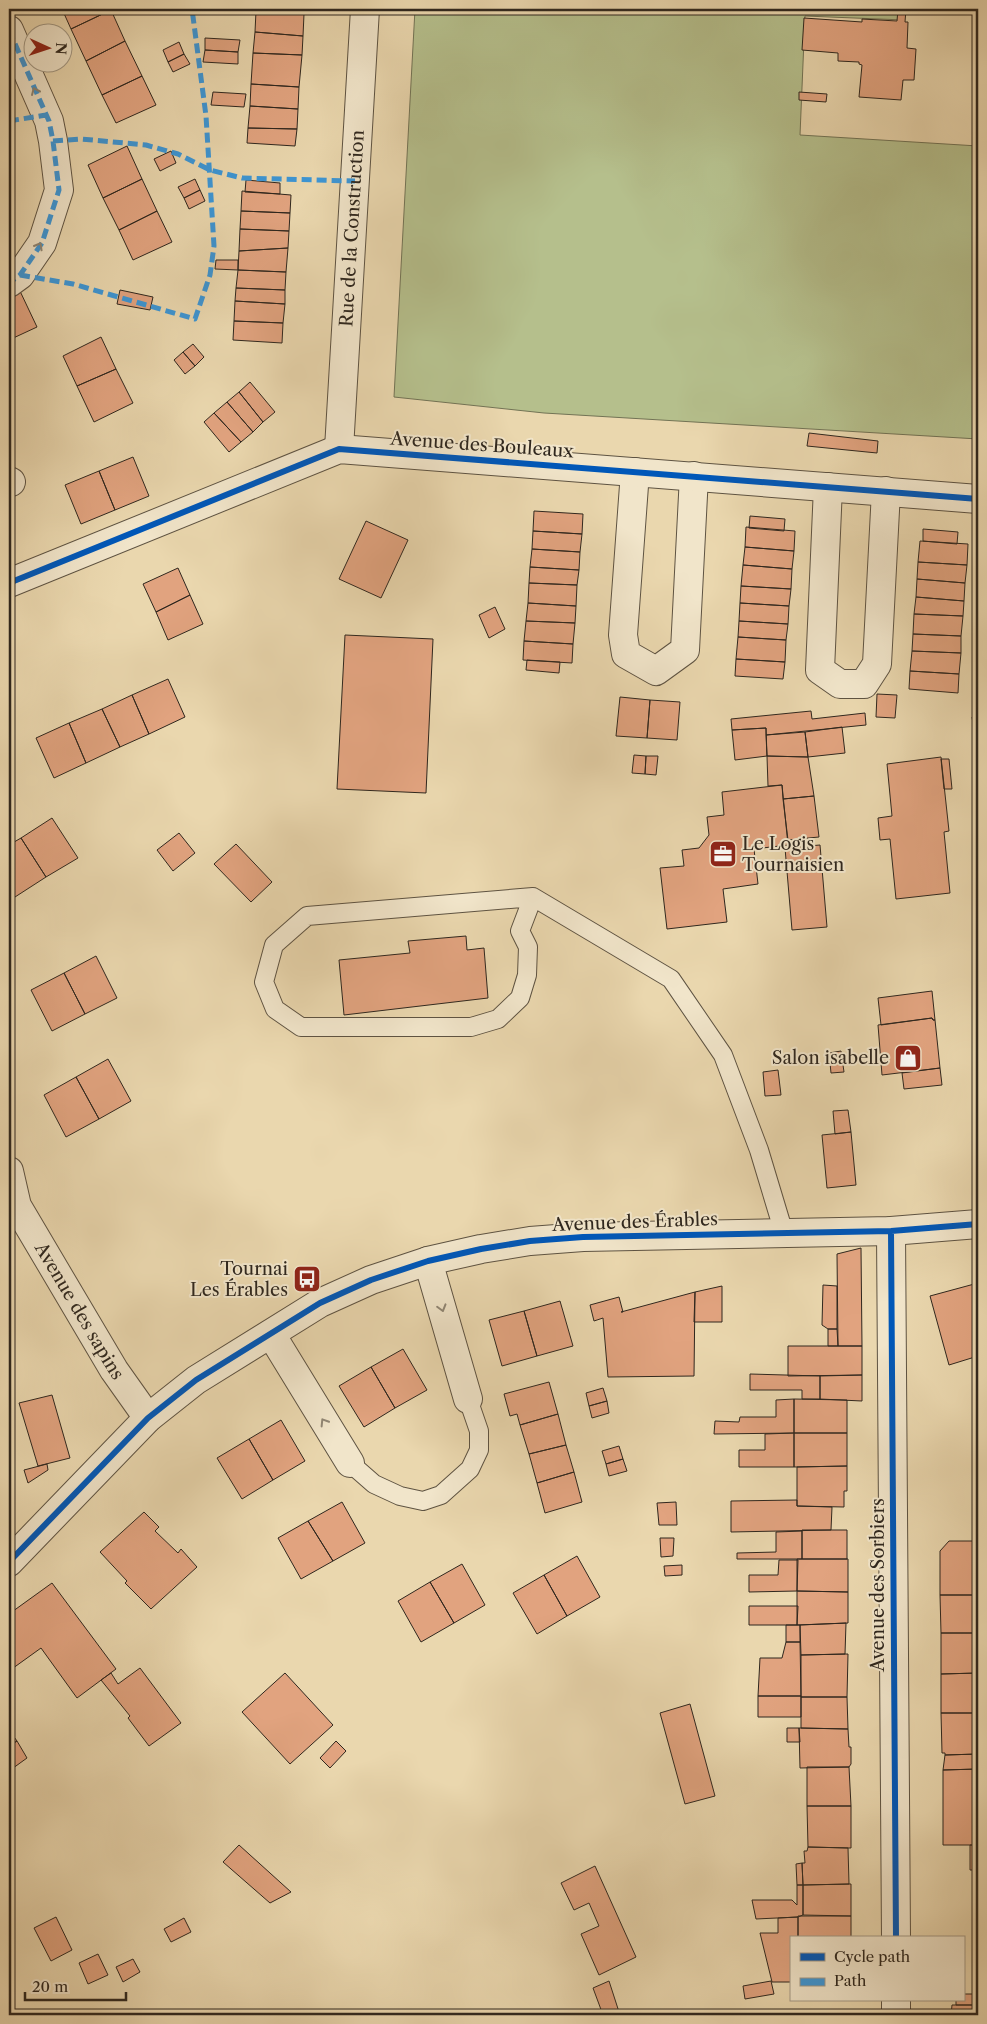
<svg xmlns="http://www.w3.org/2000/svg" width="987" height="2024" font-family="'Libre Caslon Text',serif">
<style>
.green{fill:#b5bf8c;stroke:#727355}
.building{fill:#e1a37f;stroke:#2f271e}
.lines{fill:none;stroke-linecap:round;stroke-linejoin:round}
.service-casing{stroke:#5e5342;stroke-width:20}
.minor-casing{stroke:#5e5342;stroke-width:30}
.service{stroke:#f1e5ca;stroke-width:18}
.minor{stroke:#f1e5ca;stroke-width:28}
.quiet{stroke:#3d96d5;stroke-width:5;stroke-dasharray:10 5;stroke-linecap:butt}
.cycleway-casing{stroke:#f1e5ca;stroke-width:9}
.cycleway{stroke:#0057b8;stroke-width:6}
.oneway{stroke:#908674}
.labels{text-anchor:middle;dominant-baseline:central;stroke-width:4;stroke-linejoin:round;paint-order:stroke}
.street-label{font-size:18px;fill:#2f271e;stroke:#f1e5ca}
.poi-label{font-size:18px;fill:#2f271e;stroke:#f1e5ca;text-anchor:end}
</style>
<rect width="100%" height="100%" fill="#ead7ae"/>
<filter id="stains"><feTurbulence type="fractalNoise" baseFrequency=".004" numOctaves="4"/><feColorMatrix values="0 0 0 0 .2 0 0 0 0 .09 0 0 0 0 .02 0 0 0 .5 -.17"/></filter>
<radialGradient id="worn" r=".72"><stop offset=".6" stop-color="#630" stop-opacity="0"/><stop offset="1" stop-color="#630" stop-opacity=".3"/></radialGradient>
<path class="green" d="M415 9H906L904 20 805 16 800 135 978 146V439L544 413 394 397Z"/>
<path class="building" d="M62 9H110L111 10 71 29Z
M898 9H906L905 22H908L907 48 916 49 914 80H903L901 100 859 97 862 65 859 64V62L838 61V53L802 50 804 18 862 22V19L897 21Z
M111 10 125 41 86 61 71 29Z
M256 11 304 14 303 36 255 32Z
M255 32 303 36 302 55 253 53Z
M205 38 240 40 238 52 205 50Z
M125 41 142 76 102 95 86 61Z
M179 42 184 54 168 62 163 50Z
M205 50 238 52V64L203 62Z
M253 53 302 55 299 87 251 84Z
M184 54 190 64 173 72 168 62Z
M142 76 156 105 116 123 102 95Z
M251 84 299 87 298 109 250 106Z
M213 92 246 94 244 107 211 105Z
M799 92 827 94 826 102 799 100Z
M250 106 298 109 297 129 248 128Z
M248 128 297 129 295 146 247 143Z
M127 146 142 179 103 198 88 165Z
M171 151 176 163 160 171 154 159Z
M142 179 157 211 119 230 103 198Z
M195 179 200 190 184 198 178 187Z
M246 180 280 183V194L245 192Z
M200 190 205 201 189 209 184 198Z
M242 191 291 195 290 213 241 211Z
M157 211 172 242 133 260 119 230Z
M241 211 290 213 289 231 240 229Z
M240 229 289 231 288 248 239 251Z
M288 248 286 272 238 270 239 251Z
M216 260H238V270L215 269Z
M238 270 286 272 285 290 236 288Z
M236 288 285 290V304L235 301Z
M19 289 37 327 9 340V293Z
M120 290 153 297 150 310 117 304Z
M235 301 285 304 283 323 234 321Z
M234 321 283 323 282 343 233 340Z
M101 337 116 369 77 386 63 356Z
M193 344 204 357 195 366 183 352Z
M183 352 195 366 185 374 174 360Z
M116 369 133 403 94 422 77 386Z
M250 382 275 412 263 422 239 392Z
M239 392 263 422 253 432 227 402Z
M227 402 253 432 241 442 214 413Z
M214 413 241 442 229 452 204 422Z
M809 433 878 441 877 453 807 446Z
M133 457 149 496 115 510 99 471Z
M99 471 115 510 81 524 65 485Z
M534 511 583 514 582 534 533 531Z
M750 516 785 519 784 531 749 528Z
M366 521 408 540 381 598 339 579Z
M746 527 795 531 794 551 745 547Z
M923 529 958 532 957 544 923 541Z
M533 531 582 534 580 552 532 549Z
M920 541 968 544 967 565 918 562Z
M745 547 794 551 792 569 743 565Z
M532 549 580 552 579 570 530 567Z
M918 562 967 565 965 583 917 579Z
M743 565 792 569 791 589 741 586Z
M530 567 579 570 577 585 529 583Z
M178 568 190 595 156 612 143 584Z
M917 579 965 583 964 601 916 597Z
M529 583 577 585 576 606 528 603Z
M741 586 791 589 789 606 740 603Z
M190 595 203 624 168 640 156 612Z
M916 597 964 601 963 616 914 614Z
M528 603 576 606 575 623 526 621Z
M740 603 789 606 788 624 739 621Z
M495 607 505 629 489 638 479 615Z
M914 614 963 616 961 636 913 634Z
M526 621 575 623 573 644 524 641Z
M739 621 788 624 786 640 738 637Z
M913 634 961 636V653L912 651Z
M345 635 433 639 426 793 337 789Z
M738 637 786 640 785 662 736 659Z
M524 641 573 644 572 663 523 660Z
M912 651 961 653 959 674 910 671Z
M736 659 785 662 783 679 735 676Z
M527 660 560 662 559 673 526 670Z
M910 671 959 674 958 693 909 689Z
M168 679 185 717 149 734 132 695Z
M877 694 897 695 895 718 876 717Z
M132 695 149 734 120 747 102 709Z
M620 697 650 700 647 738 616 736Z
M650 700 680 702 677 740 647 738Z
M102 709 120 747 86 763 69 723Z
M811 711 812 719 865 713 866 725 766 735V728L732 730 731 719Z
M978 716V730H974L972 717Z
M69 723 86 763 54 778 36 738Z
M842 727 845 753 808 757 805 732Z
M766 728 767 756 735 760 732 730Z
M805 732 808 757 767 756 766 735Z
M634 755 646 756 645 774 632 773Z
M646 756H658L656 775 645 774Z
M767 756 808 757 814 796 783 799 782 785 768 786Z
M941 757 949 831 944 832 950 893 896 899 890 839 880 840 878 818 892 816 887 764Z
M941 759H949L952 789H944Z
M782 785 788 845 754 849 758 884 723 889 727 922 667 929 660 868 684 866 682 850 699 848 709 835 707 817 724 815 722 792Z
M814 796 819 837 788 840 783 799Z
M52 818 78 858 46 877 21 838Z
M976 827H978V849H975Z
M179 833 195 853 173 871 157 850Z
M21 838 46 877 15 897 9 887V845Z
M236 844 272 882 251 902 214 864Z
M820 845 827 927 792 930 785 848Z
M976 860H978V884H977Z
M466 936 467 950 484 948 488 998 344 1015 339 960 410 953 408 941Z
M96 956 117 998 85 1014 64 973Z
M64 973 85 1014 52 1031 31 990Z
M932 991 935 1020H933L932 1018 881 1025 878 998Z
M932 1018 933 1020H935L940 1068 882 1075 878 1025Z
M841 1051 844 1072 831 1073 829 1053Z
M108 1059 131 1101 99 1119 76 1077Z
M940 1068 942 1085 904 1089 902 1073Z
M778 1070 781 1095 765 1096 763 1072Z
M76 1077 99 1119 66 1137 44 1095Z
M848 1110 851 1132 835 1134 833 1111Z
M851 1132 856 1185 827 1188 822 1135Z
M861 1248 862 1346H838L837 1254Z
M978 1283V1356L949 1365 930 1296Z
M823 1285 837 1286V1329H828L822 1325Z
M722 1286V1322H694L695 1292Z
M695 1292 694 1376 608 1377 603 1318 594 1321 590 1305 619 1297 623 1312H621Z
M560 1301 573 1346 537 1356 524 1311Z
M524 1311 537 1356 502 1366 489 1320Z
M828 1329H837L838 1346H828Z
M788 1346H862V1375L788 1376Z
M403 1349 427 1390 395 1408 371 1367Z
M371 1367 395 1408 364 1427 339 1386Z
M750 1374 820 1376V1399H802V1390H750Z
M862 1375V1401L820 1399V1376Z
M549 1382 558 1414 520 1425 517 1414 510 1416 504 1394Z
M603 1388 607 1401 589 1406 586 1393Z
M52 1395 70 1458 38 1466 19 1403Z
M794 1399 847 1400V1433H794Z
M794 1399V1433L714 1434 715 1421 739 1422 740 1417H776V1400Z
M607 1401 609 1413 592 1418 589 1406Z
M558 1414 566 1445 529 1454 520 1425Z
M281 1420 305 1461 273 1480 249 1439Z
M794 1433H847V1466L794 1467Z
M794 1433V1467H739V1450H765V1434Z
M249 1439 273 1480 242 1499 217 1458Z
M566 1445 574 1472 537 1483 529 1454Z
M619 1446 623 1459 606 1464 602 1451Z
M623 1459 627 1471 609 1476 606 1464Z
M47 1464 48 1470 28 1483 24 1470Z
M847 1466V1491H844V1507L797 1506V1467Z
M574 1472 582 1502 545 1513 537 1483Z
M797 1500V1506L832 1507 831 1530 731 1532V1501Z
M342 1502 365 1543 333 1561 308 1521Z
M676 1502 677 1525H659L657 1503Z
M144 1512 159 1527 155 1531 178 1553 181 1549 197 1567 151 1609 125 1583 127 1581 100 1552Z
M308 1521 333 1561 301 1579 278 1538Z
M802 1530H847V1559H802Z
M802 1531V1559H737V1553L776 1552V1532Z
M660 1538H674L673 1556 661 1557Z
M949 1541H978V1595H940V1551Z
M577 1556 600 1597 567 1616 544 1575Z
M797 1559H848V1592L797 1591Z
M779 1560H798L797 1591 749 1592V1575H778Z
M462 1564 485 1605 454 1623 430 1582Z
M682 1565V1575L665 1576 664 1566Z
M544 1575 567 1616 537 1634 513 1593Z
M430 1582 454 1623 421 1642 398 1601Z
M52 1583 116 1669 77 1698 41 1648 9 1671V1614Z
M797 1591 848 1592V1623L797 1625Z
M940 1595H978V1633H941Z
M749 1606H798L797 1625H749Z
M846 1623 845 1654 801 1655 800 1625Z
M786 1625H800V1642H786Z
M941 1633H978V1673L941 1674Z
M786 1642H800L801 1696H758L760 1658H782Z
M848 1654 847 1697H801V1655Z
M140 1668 181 1723 149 1746 128 1718 130 1716 101 1680 111 1673 118 1684Z
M285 1673 333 1725 290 1764 242 1712Z
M978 1673V1713H941V1674Z
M758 1696H801V1717H758Z
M801 1697H847L848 1729 801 1728Z
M690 1704 715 1796 685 1804 660 1713Z
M941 1713H978V1754L945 1755V1753H942Z
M787 1728H799L800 1742H787Z
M799 1728 848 1729 849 1747H851V1764L849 1767 800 1768Z
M9 1730 17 1741 9 1746Z
M17 1741 27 1758 9 1771V1746Z
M336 1741 346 1751 330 1768 320 1758Z
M978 1754V1769L943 1770 945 1755Z
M807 1767H849L851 1806H807Z
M978 1769V1845H943V1770Z
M807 1806H851V1848L808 1847Z
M239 1845 291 1892 270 1903 223 1862Z
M970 1845H978V1870H970Z
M808 1847 848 1848 849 1884 803 1885 802 1863H805L804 1851H807Z
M802 1863 803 1885H797L796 1864Z
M595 1866 636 1957 599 1975 581 1934 599 1926 589 1903 574 1910 561 1883Z
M851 1884V1916L803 1915V1885Z
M797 1885H803V1915L798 1917 756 1919 752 1900H792L797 1905Z
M798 1916H851V1938H798Z
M56 1917 72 1950 51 1961 34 1928Z
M798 1917V1938H791V1982H772L760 1933H778V1918Z
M184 1918 191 1932 171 1942 164 1929Z
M98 1954 108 1975 88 1984 79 1963Z
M133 1959 140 1972 123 1982 116 1967Z
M609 1981 620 2015H603L593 1988Z
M771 1981 774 1994 745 1999 743 1986Z
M963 1994H977L976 2005H956V2000H963Z
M977 1999H978V2015H951L952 2005H976Z"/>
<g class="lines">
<g class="service-casing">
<path id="service" d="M533 897 520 931 528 947 527 975 520 998 498 1019 471 1027H301L275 1009 264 982 274 945 307 916 533 897 671 979 723 1055 759 1150 784 1233
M350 1463 374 1484 400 1496 423 1501 441 1495 470 1469 479 1450V1431L468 1399"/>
</g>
<g class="minor-casing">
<g id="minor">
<path d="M9 30 49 121 53 141 59 190 42 243 20 275 9 283"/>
<path id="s1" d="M339 449 365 9"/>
<path d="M635 472 623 635 626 654 656 671 685 650 694 476"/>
<path d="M9 481 11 482"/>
<path d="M828 487 820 670 840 684H864L877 664 886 491"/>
<path d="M9 583 339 449 978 499"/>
<path id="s2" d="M9 1171 17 1206 114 1370 148 1418"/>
<path d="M891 1231 896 1938"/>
<path d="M428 1261 468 1399"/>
<path d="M271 1334 350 1463"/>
<path d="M9 1562 148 1418 196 1380 320 1303 371 1280 428 1261 481 1249 530 1241 583 1237 891 1231 978 1224"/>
<path d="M896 2000V2015"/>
</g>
</g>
<use href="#service" class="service"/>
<use href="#minor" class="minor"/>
<path class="quiet" d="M9 30 49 121 53 141 59 190 42 243 20 275 9 283
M9 121 46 115
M53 141 81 139 146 145 178 154 210 170 242 178 355 181
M20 275 73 284 195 319 210 275 214 246 206 116 192 9
M9 481 11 482 9 486"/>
<g class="cycleway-casing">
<path id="cycleway" d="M9 583 339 449 978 499
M891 1231 896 1938
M9 1562 148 1418 196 1380 320 1303 371 1280 428 1261 481 1249 530 1241 583 1237 891 1231 978 1224"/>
</g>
<use href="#cycleway" class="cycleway"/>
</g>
<defs><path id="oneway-chevron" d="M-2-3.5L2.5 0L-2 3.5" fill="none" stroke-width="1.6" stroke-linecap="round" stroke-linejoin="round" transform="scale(1.25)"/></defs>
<g class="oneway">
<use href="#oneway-chevron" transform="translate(35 91) rotate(-114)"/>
<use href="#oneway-chevron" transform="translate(39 246) rotate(-60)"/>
<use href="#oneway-chevron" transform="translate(442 1308) rotate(74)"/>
<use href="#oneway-chevron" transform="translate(324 1422) rotate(-122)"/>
</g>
<defs>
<g id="office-square" transform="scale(1.4375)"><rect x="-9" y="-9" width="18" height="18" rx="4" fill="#8f2418" stroke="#f1e5ca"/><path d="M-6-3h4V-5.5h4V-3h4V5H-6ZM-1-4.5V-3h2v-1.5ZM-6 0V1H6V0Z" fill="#fff"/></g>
<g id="shop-square" transform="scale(1.4375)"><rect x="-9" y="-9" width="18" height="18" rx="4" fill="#8f2418" stroke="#f1e5ca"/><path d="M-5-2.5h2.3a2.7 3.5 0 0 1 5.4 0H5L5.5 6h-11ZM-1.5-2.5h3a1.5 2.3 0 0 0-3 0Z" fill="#fff"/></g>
<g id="bus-square" transform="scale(1.4375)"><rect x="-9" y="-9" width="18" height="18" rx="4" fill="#8f2418" stroke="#f1e5ca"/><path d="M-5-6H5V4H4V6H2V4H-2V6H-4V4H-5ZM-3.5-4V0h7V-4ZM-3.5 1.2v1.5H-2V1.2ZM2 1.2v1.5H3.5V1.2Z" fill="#fff"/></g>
</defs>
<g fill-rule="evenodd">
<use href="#office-square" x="723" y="854"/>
<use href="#shop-square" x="908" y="1058"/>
<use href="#bus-square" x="307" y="1279"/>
</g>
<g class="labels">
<g class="street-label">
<text stroke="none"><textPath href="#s1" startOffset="221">Rue de la Construction</textPath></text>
<text transform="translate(482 445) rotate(4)">Avenue des Bouleaux</text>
<text transform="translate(635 1222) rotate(-2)">Avenue des Érables</text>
<text stroke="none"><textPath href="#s2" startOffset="158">Avenue des sapins</textPath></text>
<text transform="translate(878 1585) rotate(-90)">Avenue des Sorbiers</text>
</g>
<g class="poi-label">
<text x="742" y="844" text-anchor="start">Le Logis<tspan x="742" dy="21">Tournaisien</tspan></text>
<text x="889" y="1058">Salon isabelle</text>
<text x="288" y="1269">Tournai<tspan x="288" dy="21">Les Érables</tspan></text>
</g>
</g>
<rect width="987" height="2024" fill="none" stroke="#ead7ae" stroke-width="30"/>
<rect x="10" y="10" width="967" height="2004" fill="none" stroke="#2f271e" stroke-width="2.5"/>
<rect x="15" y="15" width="957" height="1994" fill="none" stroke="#2f271e"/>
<rect x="790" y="1936" width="175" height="65" fill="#f1e5ca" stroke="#a39985"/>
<rect x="800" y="1953" width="25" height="8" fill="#0057b8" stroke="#a39985"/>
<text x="834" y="1962" font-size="15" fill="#2f271e">Cycle path</text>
<rect x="800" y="1978" width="25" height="8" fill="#3d96d5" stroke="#a39985"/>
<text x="834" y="1986" font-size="15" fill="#2f271e">Path</text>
<g transform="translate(48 48) rotate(93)"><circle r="24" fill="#f1e5ca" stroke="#a39985"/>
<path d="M0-4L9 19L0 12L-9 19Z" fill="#8f2418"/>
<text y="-8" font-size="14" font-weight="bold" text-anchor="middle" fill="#2f271e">N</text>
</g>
<path d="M25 1992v8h101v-8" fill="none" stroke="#2f271e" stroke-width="2.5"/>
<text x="32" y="1992" font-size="15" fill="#2f271e" stroke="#f1e5ca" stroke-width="4" paint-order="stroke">20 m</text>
<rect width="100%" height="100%" filter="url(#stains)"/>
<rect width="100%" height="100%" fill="url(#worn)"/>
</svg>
